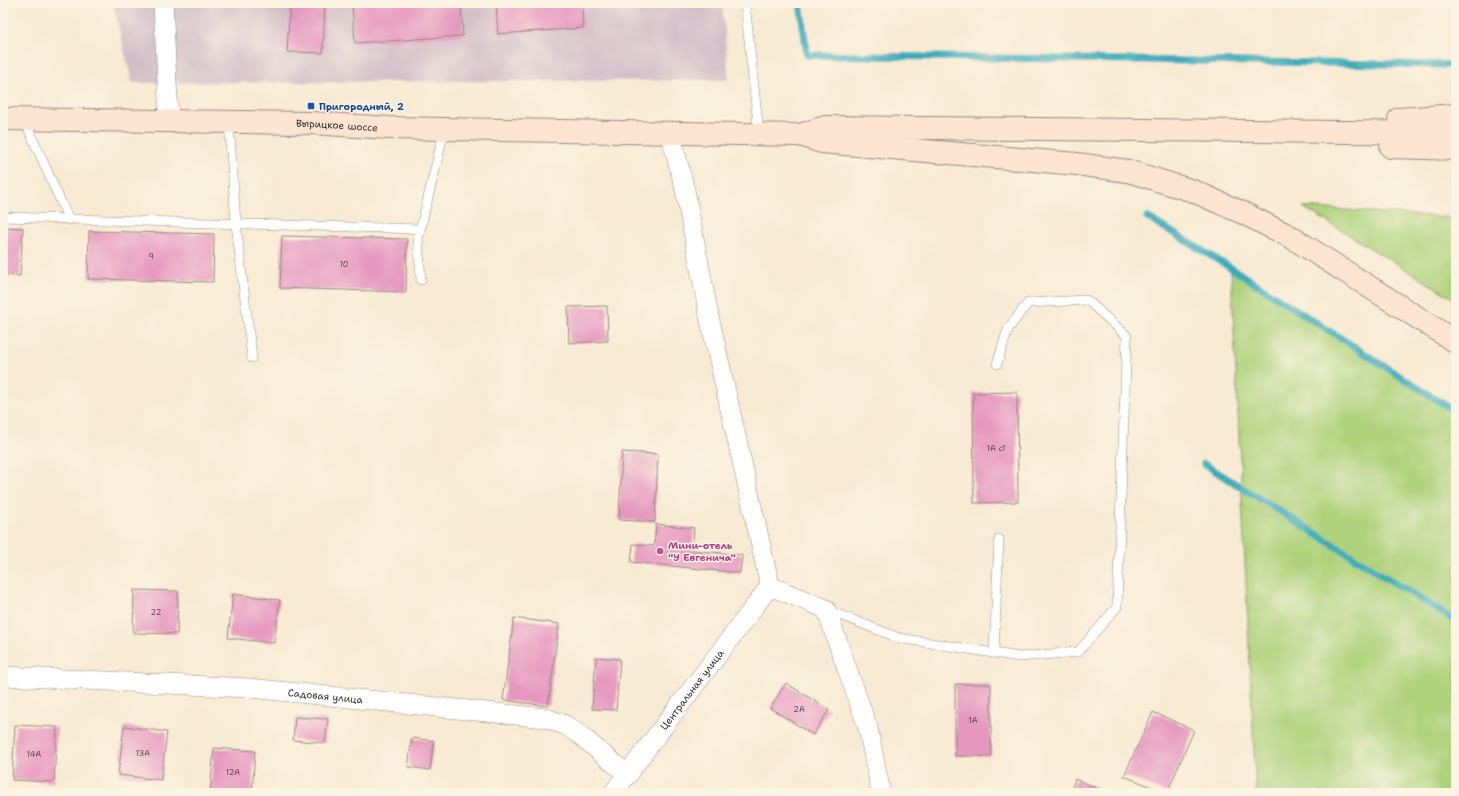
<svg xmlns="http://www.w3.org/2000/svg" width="1459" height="796" font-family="'Shantell Sans',sans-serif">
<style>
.industrial{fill:#d2bdc8}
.green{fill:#afd27b;stroke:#6d7e53}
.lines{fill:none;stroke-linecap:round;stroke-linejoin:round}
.stream{stroke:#3dacba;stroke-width:7}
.building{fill:#e697bf}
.service-casing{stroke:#928a7f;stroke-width:10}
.minor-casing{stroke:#928a7f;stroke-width:20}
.secondary-casing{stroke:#928a7f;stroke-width:24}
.service{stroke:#fff;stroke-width:9}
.minor{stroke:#fff;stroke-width:19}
.secondary{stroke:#fde4d1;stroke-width:22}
.transit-dot{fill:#1a4fb4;stroke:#fcf5e5;stroke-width:1.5}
.hotel-dot{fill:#d1479c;stroke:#fcf5e5;stroke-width:1.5}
.labels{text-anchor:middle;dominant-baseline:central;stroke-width:3;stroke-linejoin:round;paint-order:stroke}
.number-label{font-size:8px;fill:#5a4650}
.transit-label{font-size:10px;font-weight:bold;fill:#164399;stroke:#fcf5e5;text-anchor:start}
.street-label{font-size:10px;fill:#2b2b2b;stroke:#fcf5e5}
.hotel-label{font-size:10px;font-weight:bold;fill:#b23c85;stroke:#fcf5e5;text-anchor:start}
</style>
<rect width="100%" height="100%" fill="#fcf5e5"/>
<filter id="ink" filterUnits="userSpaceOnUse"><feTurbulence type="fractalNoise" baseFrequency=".025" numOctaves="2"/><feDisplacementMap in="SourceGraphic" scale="8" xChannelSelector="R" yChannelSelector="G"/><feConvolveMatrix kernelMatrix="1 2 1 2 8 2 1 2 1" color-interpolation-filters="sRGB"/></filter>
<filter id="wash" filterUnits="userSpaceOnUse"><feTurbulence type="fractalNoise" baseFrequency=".012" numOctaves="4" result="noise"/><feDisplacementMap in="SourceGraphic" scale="16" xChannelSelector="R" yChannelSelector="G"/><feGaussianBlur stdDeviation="0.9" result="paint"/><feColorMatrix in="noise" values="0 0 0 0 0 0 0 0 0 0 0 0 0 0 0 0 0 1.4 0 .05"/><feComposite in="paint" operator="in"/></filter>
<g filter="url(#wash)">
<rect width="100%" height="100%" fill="#f8ead3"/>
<path class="industrial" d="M113 3H722L729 80 132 83Z"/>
<path class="green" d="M1303 207 1456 218V300Z
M1231 268 1456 412V793H1256Z"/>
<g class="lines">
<path class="stream" d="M800 3 807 55 1450 65 1456 64
M1147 217 1231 268 1456 412
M1204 464 1456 621"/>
</g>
<g id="blocks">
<path class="building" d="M290 3H325L323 53 287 52Z
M352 3H461L463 36 355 43Z
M496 3H582L583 28 498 34Z
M3 227 23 228 20 276 3 275Z
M89 231 214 234 213 282 88 279Z
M282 236 407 239 406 292 280 288Z
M607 306 608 341 569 343 568 307Z
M1017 392 1018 502 974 503 973 393Z
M622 452 658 454 655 522 619 520Z
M656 524 694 528 692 550 742 555 740 573 631 562 633 544 654 546Z
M134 590 178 591 177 634 133 633Z
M233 594 280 600 274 643 228 638Z
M514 618 559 624 548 706 503 700Z
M596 657 620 659 616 710 592 709Z
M786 683 829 710 813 735 770 708Z
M955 684H991V756H955Z
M1153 712 1194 730 1167 793 1124 776Z
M295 717 328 719 325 743 293 740Z
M15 725 57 727 54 782 12 780Z
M124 726 167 732 161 780 118 775Z
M412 738 434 741 430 770 408 767Z
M214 748 255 751 252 793H210Z
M1075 779 1109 793H1070Z"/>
</g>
</g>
<g filter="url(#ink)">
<use href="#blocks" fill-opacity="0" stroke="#928a7f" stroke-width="1"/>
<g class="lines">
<g class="service-casing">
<path id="service" d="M745 3 759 134
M25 121 69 220
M229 122 236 224 252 358
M3 217 420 229
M421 280 418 239 445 128
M827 610 899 638 1019 657 1078 652 1117 607 1127 336 1087 300 1028 303 1008 329 997 364
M994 652 999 539"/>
</g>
<g class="minor-casing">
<g id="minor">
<path d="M163 3 169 121"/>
<path d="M670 132 685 190 709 316 770 586"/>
<path d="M770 586 826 609 868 728 881 793"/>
<path id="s1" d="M3 676 249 688 546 718 565 725 580 735 628 775"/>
<path id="s2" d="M613 793 770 586"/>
</g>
</g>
<g class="secondary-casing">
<g id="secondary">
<path id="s3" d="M3 119 311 123 389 128 800 135 822 142 1077 164 1128 171 1193 191 1243 213 1291 237 1456 342"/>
<path d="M1399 119 1456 115"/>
<path d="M800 135 825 127 1456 133"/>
<path d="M1391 147 1456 149"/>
</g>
</g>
<use href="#service" class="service"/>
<use href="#minor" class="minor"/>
<use href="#secondary" class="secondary"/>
</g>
</g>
<rect class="transit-dot" x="307" y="102" width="8" height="8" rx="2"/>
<circle class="hotel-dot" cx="660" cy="551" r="4"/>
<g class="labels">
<g class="number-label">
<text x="151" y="256">9</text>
<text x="344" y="264">10</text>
<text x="996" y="448">1А с1</text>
<text x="156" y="612">22</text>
<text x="799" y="709">2А</text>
<text x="973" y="720">1А</text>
<text x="143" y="753">13А</text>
<text x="34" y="754">14А</text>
<text x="233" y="772">12А</text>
</g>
<g class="transit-label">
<text x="319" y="106">Пригородный, 2</text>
</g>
<g class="street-label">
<text stroke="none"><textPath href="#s3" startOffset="334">Вырицкое шоссе</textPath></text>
<text stroke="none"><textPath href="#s2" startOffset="130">Центральная улица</textPath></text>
<text stroke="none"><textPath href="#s1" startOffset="323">Садовая улица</textPath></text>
</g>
<g class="hotel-label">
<text x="668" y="545">Мини-отель<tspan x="668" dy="12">"У Евгенича"</tspan></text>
</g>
</g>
<rect width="1459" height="796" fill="none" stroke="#fcf5e5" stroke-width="16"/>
</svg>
